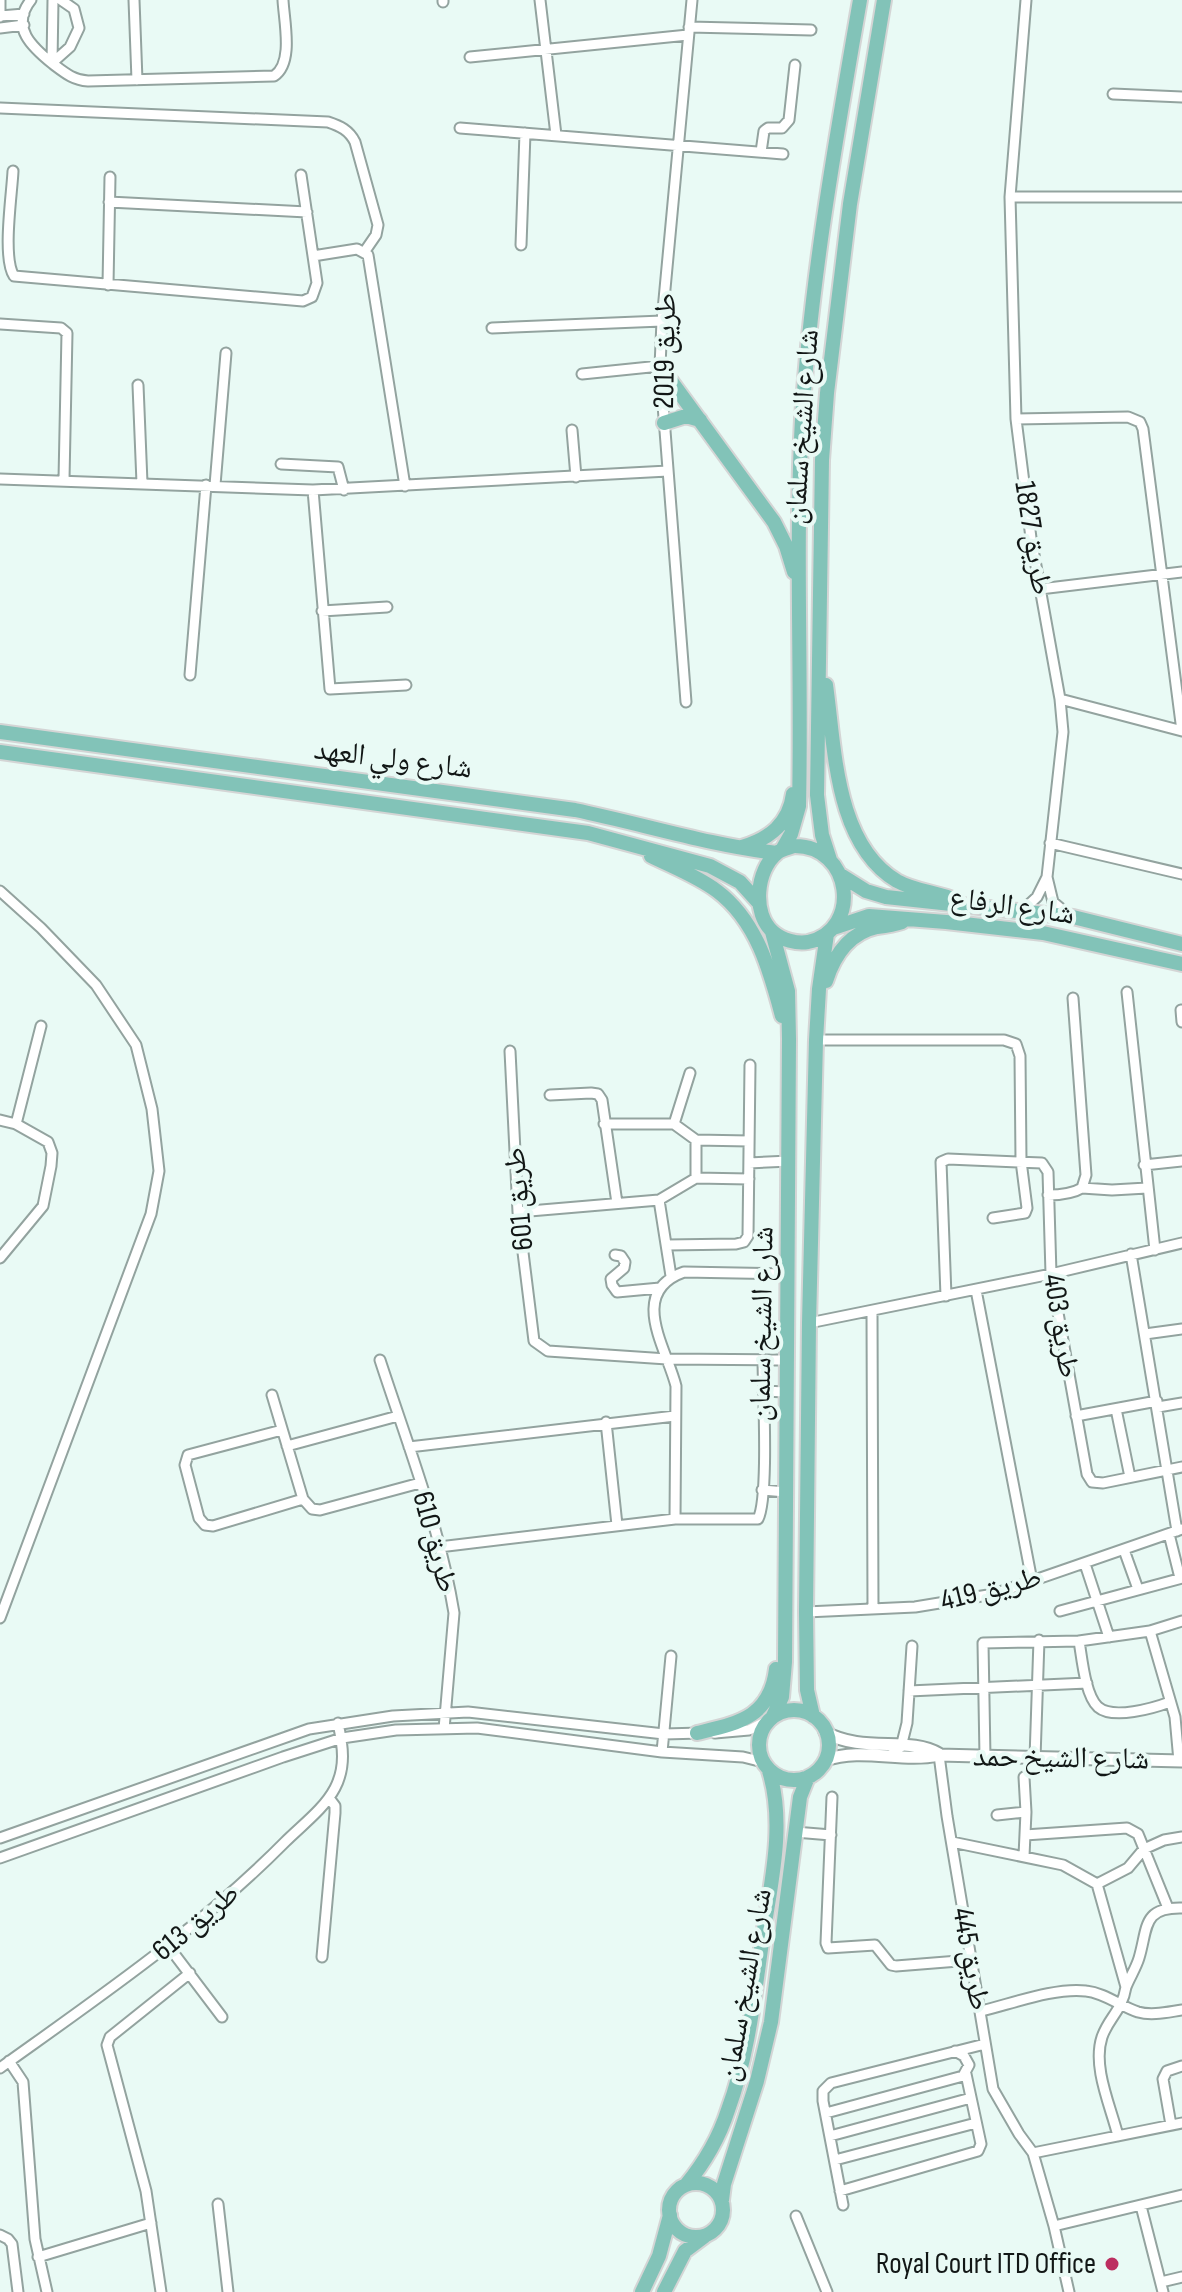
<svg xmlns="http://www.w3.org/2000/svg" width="1182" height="2292" font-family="'Sofia Sans Condensed','Noto Naskh Arabic',sans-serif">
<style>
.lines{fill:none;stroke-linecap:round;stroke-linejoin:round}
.minor-casing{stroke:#93a39f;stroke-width:13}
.tertiary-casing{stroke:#93a39f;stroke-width:15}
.primary-casing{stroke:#d4d5d5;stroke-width:18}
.minor{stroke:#fff;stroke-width:9}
.tertiary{stroke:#fff;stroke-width:11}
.primary{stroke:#82c3b8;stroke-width:14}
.poi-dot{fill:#bc2e60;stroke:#e9faf5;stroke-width:3}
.labels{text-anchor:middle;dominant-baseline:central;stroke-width:8;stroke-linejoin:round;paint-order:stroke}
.street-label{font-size:30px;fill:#121716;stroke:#e9faf5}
.poi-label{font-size:30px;fill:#121716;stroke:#e9faf5;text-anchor:end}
</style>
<rect width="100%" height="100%" fill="#e9faf5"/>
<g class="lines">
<g class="minor-casing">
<path id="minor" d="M31 0C9 27 33 48 53 64 65 73 73 80 88 81L274 76C294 63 284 21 283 0
M134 0 137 80
M443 0V2
M540 0 556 135
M1026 0 1010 197 1016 419 1031 538 1060 699 1063 732 1047 877
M0 16 24 14
M0 17V0
M689 27 811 30
M0 28 24 25
M470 57 688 35
M52 63 70 47 79 28 74 9 61 0
M52 63 53 0
M1113 94 1182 97
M0 108 328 122C340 126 349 130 355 142L378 225 376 235 365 251
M460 128 783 154
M761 152 764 131 768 128H782L789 120 795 65
M13 171C12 194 2 258 14 276L303 301 312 297 317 283 301 175
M1010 197H1182
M109 202 307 212
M521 245 525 133
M313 256 357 249 368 255 405 486
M108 285 110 177
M0 324 61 328 67 333 64 479
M492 328 662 321
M582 374 660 366
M138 385 142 483
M1016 419 1128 417 1140 422 1143 429 1182 731 1060 699
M572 430 576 477
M281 464 338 467 344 490
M0 479 313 490 668 471
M215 485 226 353
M313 490 330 689 406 685
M1040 589 1182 572
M322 611 387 607
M190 675 206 485
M686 702 660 366 662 321 692 0
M1050 843 1182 874
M0 891 41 928 96 985 136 1045 152 1109 159 1171 151 1214 0 1618
M1022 911 1037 897 1047 877 1053 902 1066 913
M1127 992 1155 1250
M1181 1010 1182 1022
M816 1040H1004L1016 1044 1020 1056 1021 1161 1027 1208 1025 1213 993 1218
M510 1051 518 1212 534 1341 548 1351 667 1359 788 1360
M550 1095 591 1093 598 1094 602 1100 617 1203
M0 1120 16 1124
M604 1124H674L696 1140V1178
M674 1124 690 1073
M696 1140 749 1141
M749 1163 790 1161
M1144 1165 1182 1161
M1082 1188 1112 1190 1147 1188
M1048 1195C1061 1195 1072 1194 1082 1188L1086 1175 1073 998
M659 1200 671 1276
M518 1212 659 1200 696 1178 749 1179
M667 1245 736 1244 744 1242 748 1236 750 1065
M1131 1254 1177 1531
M615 1255 621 1256 625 1262 624 1268 611 1279 612 1285 617 1292 660 1288
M0 1258 43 1206 51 1166 52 1153 48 1142 16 1124 41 1026
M976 1290 1032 1581
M946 1296 941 1162 948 1159 1042 1163 1048 1172 1051 1274 1087 1474 1092 1482 1103 1483 1182 1467
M872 1311 873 1609
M809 1323 1051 1274 1182 1243
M1145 1334 1182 1329
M380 1360C407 1443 440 1527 454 1613L444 1729
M763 1391 786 1392
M272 1395 303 1499 312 1509 320 1510 420 1483
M1158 1407 1182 1403
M1116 1409 1130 1477
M1076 1416 1157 1401
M606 1422 617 1525
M282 1430 188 1455 185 1465 199 1518 205 1525 213 1526 303 1499
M287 1446 398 1416
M409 1447 675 1416
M762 1490 786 1492
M675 1519 676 1386C667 1349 627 1292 684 1272L788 1274
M1169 1534 1180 1578
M439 1547 675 1519H758C769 1498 763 1389 763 1359
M1124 1550 1138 1589
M1085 1564 1109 1637
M1060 1611 1182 1578
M806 1612 915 1607 994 1594 1182 1529
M1150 1631 1175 1717 1179 1761
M1079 1641C1082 1658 1085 1695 1098 1707 1113 1720 1154 1708 1170 1702
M909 1691 1087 1683
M715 1733 749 1730 769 1720
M662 1752 671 1656
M939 1755 947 1816 993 2089 1019 2134 1033 2153 1054 2226 1069 2292
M889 1756 901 1747 907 1723 912 1646
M985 1757 983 1643 1079 1641 1150 1631 1182 1621
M1035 1758 1039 1640
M832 1797 826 1943 828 1948 875 1945 891 1965 896 1966 971 1960
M997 1815 1026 1812
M795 1832 831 1835
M1025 1835 1127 1828 1138 1834 1168 1908
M0 1838 309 1729 393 1716 468 1712 664 1734 701 1733
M952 1842 1063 1865 1097 1884
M1024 1856 1026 1812 1024 1777
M0 1858 283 1757 342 1738 396 1730 477 1728 662 1752 743 1757 763 1762
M1097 1884 1126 1987C1122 2011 1109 2017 1102 2037 1092 2067 1111 2107 1118 2136
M1097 1884 1128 1868 1144 1849 1164 1840 1182 1837
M169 1947 222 2017
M322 1957 335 1813V1806L329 1798
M1126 1987C1130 1977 1136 1968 1139 1958 1148 1928 1142 1907 1182 1908
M981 2011C1011 2004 1056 1987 1086 1991 1105 1993 1120 2006 1138 2012 1152 2016 1168 2012 1182 2010
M9 2061 23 2082 35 2239 47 2292
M0 2068C99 1997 199 1929 285 1842 302 1825 324 1809 335 1788 346 1767 343 1746 338 1723
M826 2113 963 2076 969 2065 964 2056 955 2051
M1171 2125 1163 2079 1167 2071 1182 2066
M830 2136 971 2098
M1033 2153 1182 2123
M835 2160 976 2123
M840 2191 978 2151 981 2144 966 2074
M218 2204 228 2292
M843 2205 823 2101V2091L831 2083 985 2044
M1141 2206 1163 2292
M796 2216 827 2292
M1054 2226 1182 2195
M0 2235 8 2239 12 2244 18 2292
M38 2257 151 2223
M1161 2282 1182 2277
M161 2292 146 2191 107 2045 110 2037 190 1973"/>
</g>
<g class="tertiary-casing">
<path id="tertiary" d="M825 1732C863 1754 909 1736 939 1754
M825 1760C863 1747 901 1763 939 1755L1182 1761"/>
</g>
<g class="primary-casing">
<path id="primary" d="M660 366 774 522 786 546 794 572
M664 423 686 416 700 420
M826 685C835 748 835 844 897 881 913 890 933 892 950 898
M0 732 575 810C643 824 708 845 777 853
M0 752 588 833 710 866 740 882 759 903
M794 846C852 845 863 930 808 942 797 944 782 940 773 932 752 914 756 870 777 853 781 849 789 848 794 846Z
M742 847C769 839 789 824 793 794
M782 850 791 834 799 806C802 677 795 548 802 419 811 278 836 139 860 0
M651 856C673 867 697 876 717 891 757 921 770 971 782 1016
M830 860 822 835 817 795 822 460 827 393 850 204 884 0
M842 876 866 891 886 897 1073 917 1182 944
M836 927 869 916 946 922 1043 933 1182 964
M772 932 788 991 789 1039 785 1662 782 1697 773 1716
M826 981C834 956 849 933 877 927 885 926 893 925 902 922
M759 1745a35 35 0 1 1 70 0a35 35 0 1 1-70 0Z
M813 1716 807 1690 806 1612 809 1323 816 1040 819 989 827 934
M697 1733C738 1723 770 1718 776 1669
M669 2210a27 27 0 1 1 54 0a27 27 0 1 1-54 0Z
M686 2185C705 2162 719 2138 728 2110 748 2056 754 1998 762 1942 770 1887 786 1825 769 1771
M722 2200 724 2184 757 2081 771 2022 800 1797 808 1777
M642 2292 659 2256 670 2215
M664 2292 685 2251 705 2236"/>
</g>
<use href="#minor" class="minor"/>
<use href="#tertiary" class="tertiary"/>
<use href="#primary" class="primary"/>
</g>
<circle class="poi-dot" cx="1112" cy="2264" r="8"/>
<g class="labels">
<g class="street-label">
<text transform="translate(665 351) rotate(-89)">طريق 2019</text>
<text transform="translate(802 427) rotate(-86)">شارع الشيخ سلمان</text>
<text transform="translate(1033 538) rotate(81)">طريق 1827</text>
<text transform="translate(393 759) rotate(7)">شارع ولي العهد</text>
<text transform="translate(1012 906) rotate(8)">شارع الرفاع</text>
<text transform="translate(519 1199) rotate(-95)">طريق 601</text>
<text transform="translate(762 1324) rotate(-89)">شارع الشيخ سلمان</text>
<text transform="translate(1061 1326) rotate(81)">طريق 403</text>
<text transform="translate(435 1542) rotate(75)">طريق 610</text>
<text transform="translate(991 1589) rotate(-14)">طريق 419</text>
<text transform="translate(1061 1758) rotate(1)">شارع الشيخ حمد</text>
<text transform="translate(196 1922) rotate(-40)">طريق 613</text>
<text transform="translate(971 1959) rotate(80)">طريق 445</text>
<text transform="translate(745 1985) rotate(-80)">شارع الشيخ سلمان</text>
</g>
<g class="poi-label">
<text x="1096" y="2264">Royal Court ITD Office</text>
</g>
</g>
</svg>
